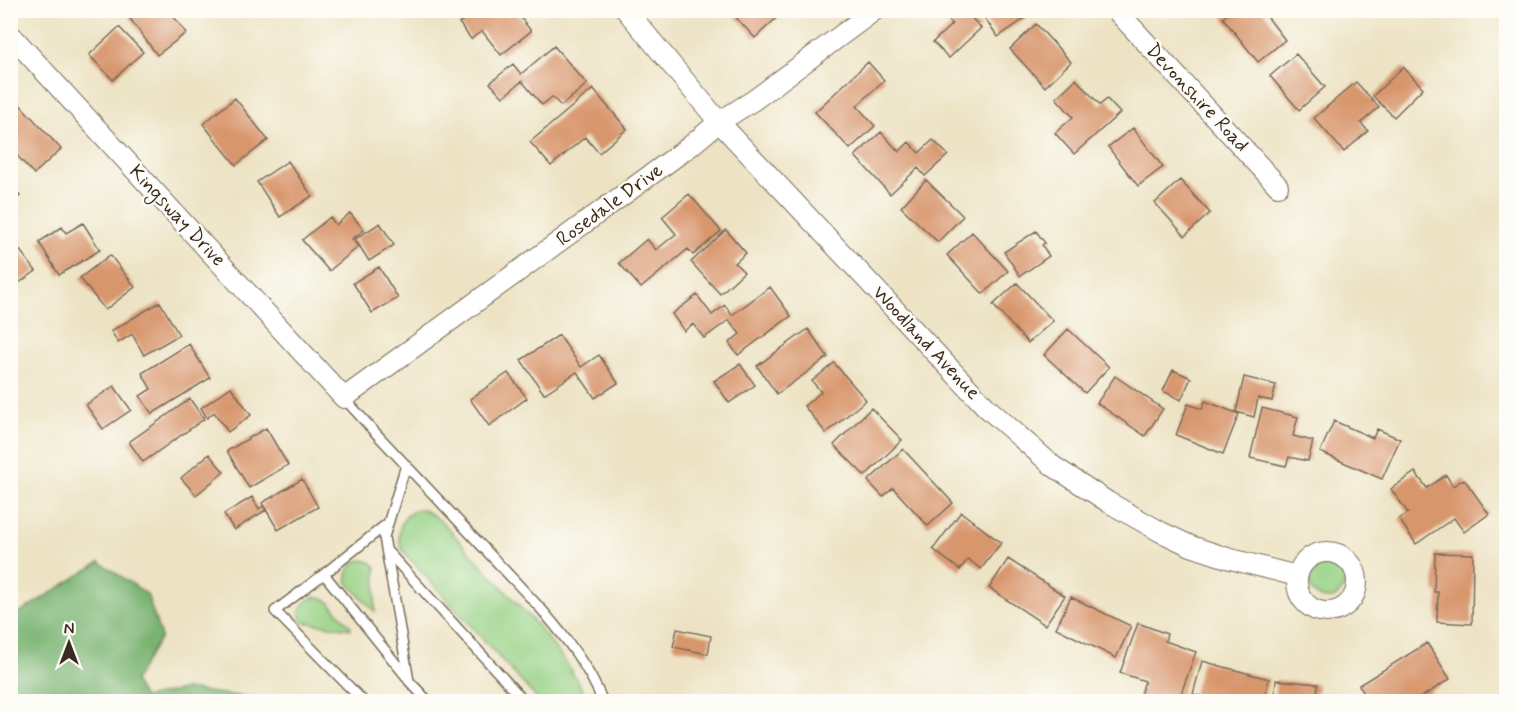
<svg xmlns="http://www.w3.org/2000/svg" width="1517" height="712" font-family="Mynerve,sans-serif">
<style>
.green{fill:#98d285;stroke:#6a7e52;stroke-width:1.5}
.forest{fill:#7ab472;stroke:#5a6f48;stroke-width:1.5}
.building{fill:#d8966d}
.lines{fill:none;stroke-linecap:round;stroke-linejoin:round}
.service-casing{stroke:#796b58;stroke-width:12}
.minor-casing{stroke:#796b58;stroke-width:22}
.service{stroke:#fff;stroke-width:9}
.minor{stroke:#fff;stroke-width:20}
.labels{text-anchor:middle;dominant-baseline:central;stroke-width:5;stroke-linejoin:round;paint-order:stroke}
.street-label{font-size:20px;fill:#3b2a1e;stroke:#fdfcf7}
</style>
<rect width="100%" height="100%" fill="#fdfcf7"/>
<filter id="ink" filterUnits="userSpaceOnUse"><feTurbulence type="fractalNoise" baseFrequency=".0167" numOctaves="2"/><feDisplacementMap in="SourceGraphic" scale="12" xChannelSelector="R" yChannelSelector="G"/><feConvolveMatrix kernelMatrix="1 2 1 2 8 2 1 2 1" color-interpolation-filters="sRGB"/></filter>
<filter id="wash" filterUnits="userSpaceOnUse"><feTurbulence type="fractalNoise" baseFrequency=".008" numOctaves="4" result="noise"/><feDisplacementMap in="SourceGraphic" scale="24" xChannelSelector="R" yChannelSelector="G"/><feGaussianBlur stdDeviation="1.35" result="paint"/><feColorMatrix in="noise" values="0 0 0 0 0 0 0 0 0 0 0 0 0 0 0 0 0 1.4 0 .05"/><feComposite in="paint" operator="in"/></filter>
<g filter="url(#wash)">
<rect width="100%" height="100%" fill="#ede3c4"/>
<path class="green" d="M421 509 431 514 443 523 537 625 567 664 589 701H539L403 551C395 534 400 513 421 509Z
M362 560C368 561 372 562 376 567L375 612 347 582C346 571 351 562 362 560Z
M1310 582a17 17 0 1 1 34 0a17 17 0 1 1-34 0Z
M315 597 326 599 351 627V629L303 622C295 612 304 600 315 597Z"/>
<path class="forest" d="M100 562 147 594 161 637 134 681 144 698 186 689 246 697 258 701H11V618Z"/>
<g id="blocks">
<path class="building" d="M135 10H169L186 33 157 55 128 16Z
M475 10H515L531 31 501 55 482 31 471 39 459 23Z
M729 10H785L755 38Z
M951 10H964L981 28 949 58 933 42 952 24 945 16Z
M979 10H1022L1027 17 998 37Z
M1233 10H1262L1285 40 1258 62 1223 18Z
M1036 24 1071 62 1045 87 1010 49Z
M119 27 143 52 113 80 89 55Z
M554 46 587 84 561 106 552 97 542 105 522 81 503 97 490 83 513 64 521 74Z
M1296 54 1325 87 1299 110 1270 76Z
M868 62 884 80 857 106 875 126 850 149 815 112Z
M1403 67 1423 88 1394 117 1373 96Z
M1076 79 1100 105 1107 99 1120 113 1074 154 1055 133 1073 117 1056 98Z
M1356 82 1379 107 1361 123 1368 131 1344 152 1314 118Z
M593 89 627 129 599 153 585 137 551 166 530 142Z
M10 94 61 149 34 174 10 148Z
M235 98 268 140 236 165 203 124Z
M1133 128 1163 167 1138 186 1108 147Z
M881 132 899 152 909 142 919 153 933 140 948 155 925 176 918 168 890 194 855 156Z
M288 161 312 196 280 217 257 182Z
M926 180 963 216 938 242 901 207Z
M1180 180 1210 213 1185 236 1155 203Z
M10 184 20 196 10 204Z
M689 194 721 231 693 255 688 249 641 288 619 263 647 239 656 250 676 234 662 217Z
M350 213 364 230 352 239 358 247 329 271 302 240 330 217 336 225Z
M83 223 100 250 59 275 39 242 62 227 66 233Z
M380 223 394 245 369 261 355 239Z
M726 230 746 253 735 263 744 272 720 294 691 262Z
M1036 231 1045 243 1042 245 1049 256 1020 276 1004 252Z
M972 232 1008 271 983 294 947 255Z
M18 248 36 271 16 285 10 277V254Z
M110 255 135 287 105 310 80 278Z
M379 267 398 298 372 313 353 283Z
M1017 283 1053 321 1028 343 993 305Z
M770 287 791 316 738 355 729 343 740 334 729 320 704 338 693 324 684 331 672 314 697 295 712 315 725 305 732 315Z
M160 302 179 335 144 355 132 334 118 343 111 331Z
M808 329 828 357 777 394 757 366Z
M1068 329 1109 367 1085 393 1044 355Z
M559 335 581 367 599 355 618 383 595 398 577 372 544 394 521 360Z
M189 344 210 378 152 414 140 396 151 389 142 373Z
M834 363 866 400 826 433 804 406 821 392 812 381Z
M740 364 755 385 729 403 714 381Z
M1173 370 1191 378 1181 400 1163 391Z
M508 373 527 398 489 426 470 399Z
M1115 376 1163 409 1145 436 1097 403Z
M1244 377 1276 385 1272 401 1258 398 1254 417 1236 412Z
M114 386 131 410 103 429 86 405Z
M231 387 251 415 228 432 214 412 207 418 201 408Z
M190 399 204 419 143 462 129 442Z
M1205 401 1239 414 1223 454 1176 435 1188 404 1202 409Z
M871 408 902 440 865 476 834 445Z
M1262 408 1298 417 1293 436 1313 441 1308 461 1289 457 1286 466 1250 458Z
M1334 421 1373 438 1377 429 1400 439 1382 479 1320 452Z
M266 428 288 465 249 488 227 451Z
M903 449 953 503 928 526 893 488 883 497 868 481Z
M209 454 224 472 196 495 181 478Z
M1415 472 1427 488 1446 475 1453 486 1464 479 1489 514 1464 532 1454 518 1416 544 1399 519 1408 513 1391 489Z
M302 479 318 507 278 530 262 503Z
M252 497 259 509 263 506 266 510 234 530 224 514Z
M961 512 1001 543 981 569 968 559 960 570 933 549Z
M1435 553 1473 554 1472 624 1437 622 1438 592H1434Z
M1008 559 1065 596 1045 625 989 588Z
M1071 597 1131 626 1116 658 1056 628Z
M1138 623 1167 634 1165 641 1196 652 1178 702 1138 701 1145 681 1120 673Z
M677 629 711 636 708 654 673 647Z
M1427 643 1450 679 1414 702H1369L1359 685Z
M1202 661 1269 679 1263 702H1220L1193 694Z
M1276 680 1318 684 1317 694 1349 697 1348 702H1274Z"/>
</g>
</g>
<g filter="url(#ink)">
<use href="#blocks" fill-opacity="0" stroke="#796b58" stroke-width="1.5"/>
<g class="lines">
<g class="service-casing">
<path id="service" d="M344 398 371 428 542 610C566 638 589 667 603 702
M406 465 384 537 409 681 429 702
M387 551 525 702
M324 574 409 680
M364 702 275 611 324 574 388 523"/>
</g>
<g class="minor-casing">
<path id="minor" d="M626 10 719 122 986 407 1053 466 1108 502 1161 532 1191 546 1227 558 1297 576
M1116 10 1278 186
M10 34 344 398 689 147 719 122 754 100 875 10
M1297 582a30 30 0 1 1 60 0a30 30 0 1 1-60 0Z"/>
</g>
<use href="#service" class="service"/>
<use href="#minor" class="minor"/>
</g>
</g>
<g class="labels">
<g class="street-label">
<text transform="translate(1197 98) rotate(47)">Devonshire Road</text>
<text transform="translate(610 205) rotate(-36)">Rosedale Drive</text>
<text transform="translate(177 216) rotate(47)">Kingsway Drive</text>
<text transform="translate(926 343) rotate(47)">Woodland Avenue</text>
</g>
</g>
<rect width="1517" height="712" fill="none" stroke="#fdfcf7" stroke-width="36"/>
<g transform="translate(69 643)" stroke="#fdfcf7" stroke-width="4.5" paint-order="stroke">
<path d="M0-4.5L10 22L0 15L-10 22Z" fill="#3b2a1e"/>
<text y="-9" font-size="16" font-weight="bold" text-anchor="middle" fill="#3b2a1e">N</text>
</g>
</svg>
